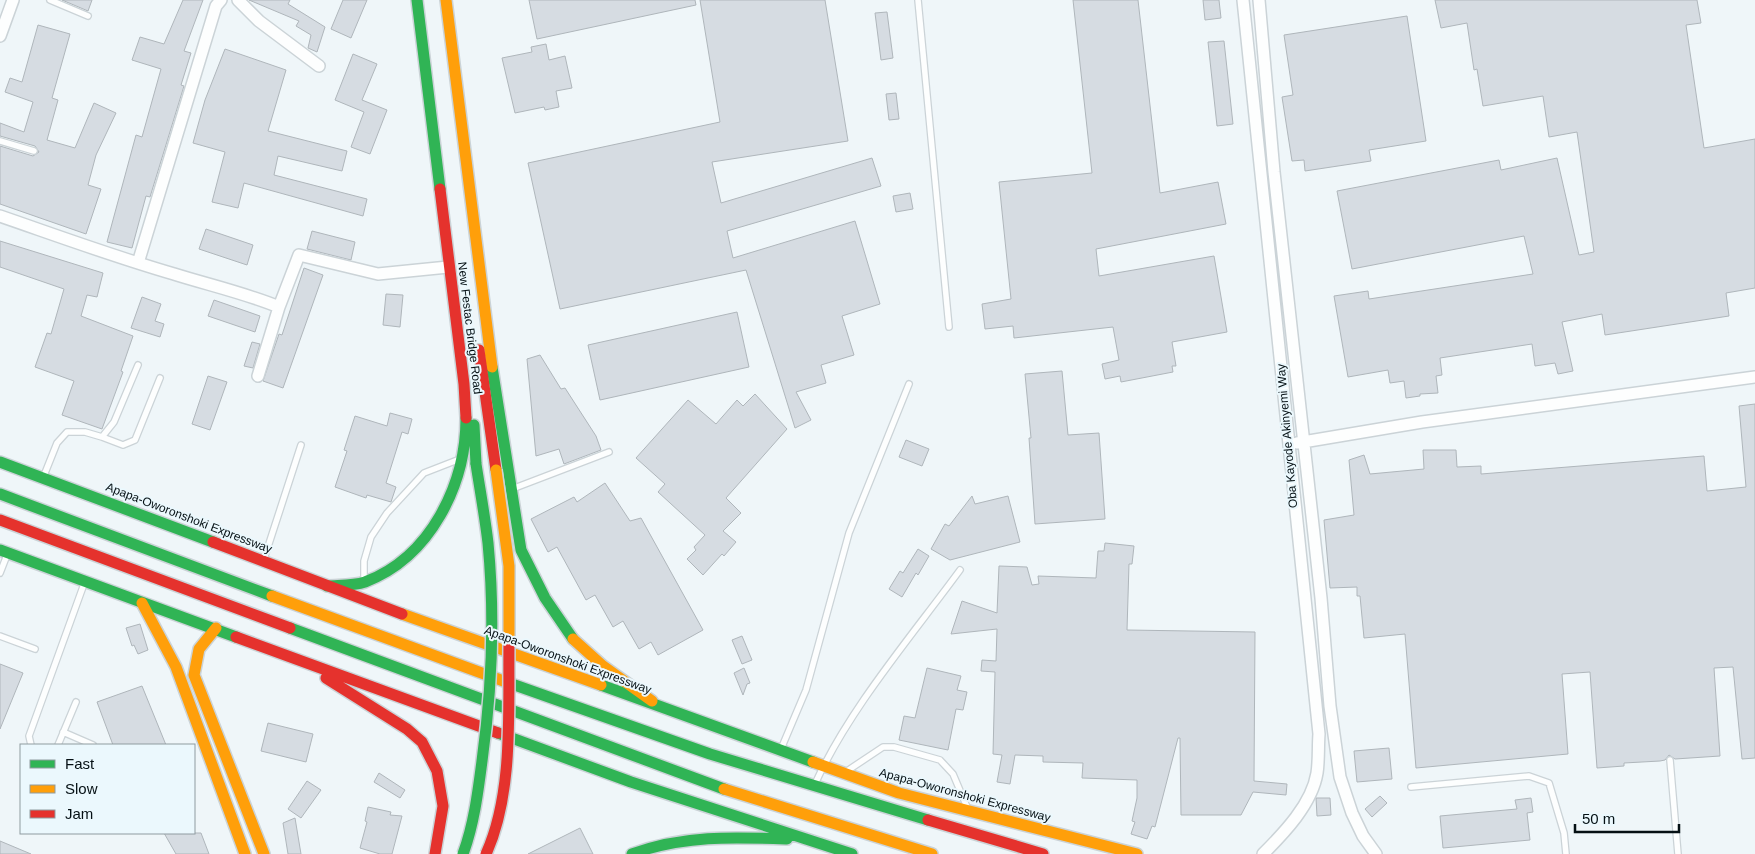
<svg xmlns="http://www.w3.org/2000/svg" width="1755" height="854" font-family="Arial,sans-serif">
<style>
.building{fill:#d6dce2;stroke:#afb6bb}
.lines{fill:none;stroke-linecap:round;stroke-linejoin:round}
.lane-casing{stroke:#cbd3d7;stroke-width:8}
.street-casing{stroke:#cbd3d7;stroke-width:14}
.fast-casing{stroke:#cbd3d7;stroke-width:14}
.slow-casing{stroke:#cbd3d7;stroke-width:14}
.jam-casing{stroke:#cbd3d7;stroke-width:14}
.lane{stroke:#fdfefe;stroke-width:5.5}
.street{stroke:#fdfefe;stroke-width:11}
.fast{stroke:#30b455;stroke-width:11}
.slow{stroke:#ff9f0a;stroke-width:11}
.jam{stroke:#e5322d;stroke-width:11}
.fast-bridge-casing{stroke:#cbd3d7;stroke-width:14;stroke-linecap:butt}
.slow-bridge-casing{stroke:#cbd3d7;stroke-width:14;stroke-linecap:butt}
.jam-bridge-casing{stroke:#cbd3d7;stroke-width:14;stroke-linecap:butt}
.fast-bridge{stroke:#30b455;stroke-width:11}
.slow-bridge{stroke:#ff9f0a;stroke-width:11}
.jam-bridge{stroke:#e5322d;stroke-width:11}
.labels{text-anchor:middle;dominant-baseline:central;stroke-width:4;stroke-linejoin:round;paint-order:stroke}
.street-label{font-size:12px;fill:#051014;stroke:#ebf8fd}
</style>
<rect width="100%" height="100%" fill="#eff6f9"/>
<path class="building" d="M62 0H92L88 11Z
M183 0H203L184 51 191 53 181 85 184 86 150 197 146 196 132 248 107 242 136 135 142 137 161 69 132 60 140 37 164 44Z
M249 0H290L288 4 325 27 317 52 308 48 311 35 296 26 299 21Z
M343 0H367L351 38 331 29Z
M529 0H695L696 5 537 39Z
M700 0H825L848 141 712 162 721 203 872 158 881 186 727 231 733 258 855 221 880 304 842 316 854 355 821 365 826 383 796 392 811 420 795 428 746 270 560 309 528 163 720 122Z
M1073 0H1138L1160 193 1218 182 1226 224 1096 249 1099 276 1214 256 1227 332 1172 342 1176 366H1172L1173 372 1121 382 1120 376 1105 379 1102 364 1119 360 1113 327 1014 338 1013 326 985 329 982 304 1011 299 999 182 1092 173Z
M1203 0H1219L1221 18 1205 20Z
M1435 0H1697L1701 23 1686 25 1704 148 1755 139V288L1726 293 1729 316 1605 335 1602 314 1562 322 1573 371 1558 374 1555 363 1535 366 1532 344 1440 358 1442 375 1436 376 1438 393 1420 394V396L1406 398 1404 381 1390 383 1388 370 1348 377 1334 296 1368 291 1369 299 1533 274 1524 236 1352 269 1337 191 1499 160 1501 170 1557 158 1579 255 1594 252 1577 132 1549 137 1543 96 1483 106 1477 69 1474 70 1467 23 1441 28Z
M887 12 893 58 881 60 875 13Z
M1407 16 1426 141 1369 150 1371 161 1305 171 1304 160 1292 161 1282 97 1293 95 1284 35Z
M38 25 70 34 52 98 58 100 47 140 75 148 94 103 116 113 96 155 88 185 101 189 86 234 0 204V146L33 156 39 152 35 146 0 136V123L24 132 33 102 5 92 10 78 22 82Z
M1224 41 1233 124 1217 126 1208 42Z
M546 44 549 60 565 56 572 88 556 91 559 107 545 110 544 107 515 113 502 58 532 52 531 47Z
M225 49 286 70 268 131 347 151 342 171 278 156 274 175 367 199 363 216 244 183 238 208 212 202 225 152 193 143 205 100Z
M353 54 377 64 362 100 387 110 370 154 351 147 364 112 335 100Z
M896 93 899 119 889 120 886 94Z
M910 193 913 209 896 212 893 196Z
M206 229 253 245 247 265 199 249Z
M312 231 355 242 351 260 307 249Z
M0 241 103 273 97 297 87 295 81 316 133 336 121 371 123 372 102 429 62 415 74 381 35 367 47 333 51 334 64 289 0 267Z
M304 268 323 275 283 388 263 381 279 334 282 335Z
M386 294 403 295 400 327 383 325Z
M142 297 161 304 155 321 164 324 160 337 131 328Z
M214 300 260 316 255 332 208 316Z
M737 312 749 367 600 400 588 345Z
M252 342 260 344 253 368 244 366Z
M540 355 561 389 565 388 596 436 601 450 564 464 559 449 536 456 527 359Z
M1062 371 1068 435 1099 433 1105 519 1035 524 1029 438H1031L1025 374Z
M208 376 227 382 210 430 192 424Z
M755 394 787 429 726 498 741 513 723 531 736 542 724 556 722 554 703 575 687 559 696 550 694 547 705 535 658 492 665 484 636 458 688 400 716 424 737 400 743 406Z
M1755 404V758L1742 759 1733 667 1714 668 1720 756 1675 759 1669 755 1665 760 1660 761 1624 763V766L1597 768 1590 672 1562 674 1568 754 1416 768 1405 634 1364 638 1360 596H1357V587L1330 588 1324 520 1354 515 1349 460 1364 455 1370 474 1424 469 1423 450H1456L1457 467 1481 466V474L1704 456 1707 491 1746 487 1739 406Z
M390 413 412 419 408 434 402 432 386 483 396 487 391 502 367 495 366 498 335 487 347 451 344 450 355 416 387 426Z
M906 440 929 449 922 466 899 457Z
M605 483 630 521 641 518 703 630 658 655 651 642 639 649 623 621 613 627 595 595 586 600 557 547 548 552 531 519 574 497 577 502Z
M972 496 975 504 1008 496 1020 542 950 560 931 549 945 524 949 526Z
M1105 543 1134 546 1132 564H1129L1127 630 1255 632 1254 781 1287 784 1286 795 1253 792 1241 815H1181L1180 738H1178L1155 827 1152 826 1147 839 1131 834 1135 822 1132 821 1137 798V780L1082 778 1083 763 1043 762V756L1015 755 1010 784 997 782 1002 755 993 754 995 672 981 671 982 660 996 661 997 629 951 634 962 601 997 613 999 566 1027 567 1032 585 1039 584 1038 576 1096 578 1098 551H1104Z
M918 549 929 556 918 575 916 573 902 597 889 589 900 571 903 573Z
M140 624 148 650 138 654 134 645 132 646 126 628Z
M742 636 752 660 742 664 732 640Z
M0 664 23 673 0 729Z
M744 668 750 683 747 684 743 695 734 673Z
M927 668 961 676 957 690 967 692 963 710 956 709 948 750 899 740 904 716 915 718Z
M142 686 166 745H113L97 702Z
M268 723 313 734 306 762 261 751Z
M1389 748 1392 779 1357 782 1354 751Z
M379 773 405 790 400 798 374 782Z
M307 781 321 790 301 818 288 809Z
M1380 796 1387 803 1372 817 1365 809Z
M1316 798H1330L1331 815 1317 816Z
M1531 798 1533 812 1527 813 1530 840 1443 848 1440 816 1517 809 1515 800Z
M368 807 391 812 390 815 402 816 392 854H380L360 848 367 822 365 821Z
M295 818 301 854H288L283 823Z
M580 828 593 854H528Z
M164 833H201L209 854H176Z
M0 841 31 854H0Z"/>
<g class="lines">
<g class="lane-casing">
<path id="lane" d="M50 0 88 16
M918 0 949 327
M0 141 34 151
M102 437 123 445 135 440 160 378
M43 478 57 443 67 432H85L102 437 114 422 138 365
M512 489 609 452
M264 559 301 445
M0 573 7 555
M364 580V561L371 537 387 513 424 473 460 459
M0 636 35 649
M63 732 93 745
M31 745 29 736 84 584
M58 745 76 702
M781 749 806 690 849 533 909 384
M1670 760 1678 854
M847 771 883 747H894L940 760 953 774 967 807
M815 784C849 709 911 637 960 570
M1411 787 1529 776 1549 783 1564 833 1566 854"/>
</g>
<g class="street-casing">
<path id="street" d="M238 0 259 21 319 66
M1243 0 1319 734C1318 746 1319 760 1317 773 1312 804 1284 833 1263 854
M1259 0 1274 172 1321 598 1330 706 1340 777 1352 813 1363 836 1376 854
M0 36 13 0
M0 216C58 236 115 257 174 274 209 285 245 293 279 307
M138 263 216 6 221 0
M258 376 279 307 299 255 378 274 448 267
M1297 443 1422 422 1755 377"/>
</g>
<g class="fast-casing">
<path id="fast" d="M417 0 440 189
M492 367 521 550 545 598 573 639
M474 425 476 464
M0 462 213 542
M0 494 272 596
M0 550 236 637
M327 586C339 585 353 586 365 582 431 557 466 484 466 418
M290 628 724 789
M509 683 710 754 928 820
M601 685 813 762
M498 733 631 782 852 854
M632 854C683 835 733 837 787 839"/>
</g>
<g class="slow-casing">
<path id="slow" d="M446 0 492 367
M272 596 509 683
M142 603 176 667 245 854
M402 614 601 685
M216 628 199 649 194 675 264 854
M573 639 603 666 652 701
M813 762 899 793 1137 854
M724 789 932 854"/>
</g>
<g class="jam-casing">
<path id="jam" d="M440 189 464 384 466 418
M479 350 496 470
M0 520 290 628
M213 542 402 614
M236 637 498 733
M326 678 407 729 422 742 437 771 443 806 435 854
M928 820 1043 854"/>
</g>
<use href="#lane" class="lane"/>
<use href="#street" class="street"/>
<use href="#fast" class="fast"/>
<use href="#slow" class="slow"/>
<use href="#jam" class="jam"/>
<g class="fast-bridge-casing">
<path id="fast-bridge" d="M463 854C474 824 478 792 482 761 492 689 495 616 488 543 485 517 480 490 476 464"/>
</g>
<g class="slow-bridge-casing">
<path id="slow-bridge" d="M496 470 509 566V643"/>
</g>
<g class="jam-bridge-casing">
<path id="jam-bridge" d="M486 854C514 793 508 709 509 643"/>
</g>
<use href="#fast-bridge" class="fast-bridge"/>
<use href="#slow-bridge" class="slow-bridge"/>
<use href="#jam-bridge" class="jam-bridge"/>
</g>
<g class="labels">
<g class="street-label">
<text transform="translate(470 328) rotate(83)">New Festac Bridge Road</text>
<text transform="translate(1287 436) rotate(-95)">Oba Kayode Akinyemi Way</text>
<text transform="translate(189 518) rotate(21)">Apapa-Oworonshoki Expressway</text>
<text transform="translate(568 660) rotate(20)">Apapa-Oworonshoki Expressway</text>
<text transform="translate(965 795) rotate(15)">Apapa-Oworonshoki Expressway</text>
</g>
</g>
<rect x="20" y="744" width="175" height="90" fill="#ebf8fd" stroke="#8f9ba0"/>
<rect x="30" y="760" width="25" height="8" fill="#30b455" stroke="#8f9ba0"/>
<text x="65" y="769" font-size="15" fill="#051014">Fast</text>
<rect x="30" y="785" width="25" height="8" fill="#ff9f0a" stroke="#8f9ba0"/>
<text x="65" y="794" font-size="15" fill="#051014">Slow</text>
<rect x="30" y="810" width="25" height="8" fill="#e5322d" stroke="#8f9ba0"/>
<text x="65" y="819" font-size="15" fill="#051014">Jam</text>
<path d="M1575 824v8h104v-8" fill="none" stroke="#051014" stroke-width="2.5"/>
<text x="1582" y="824" font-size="15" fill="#051014" stroke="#ebf8fd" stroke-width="4" paint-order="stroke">50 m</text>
</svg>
